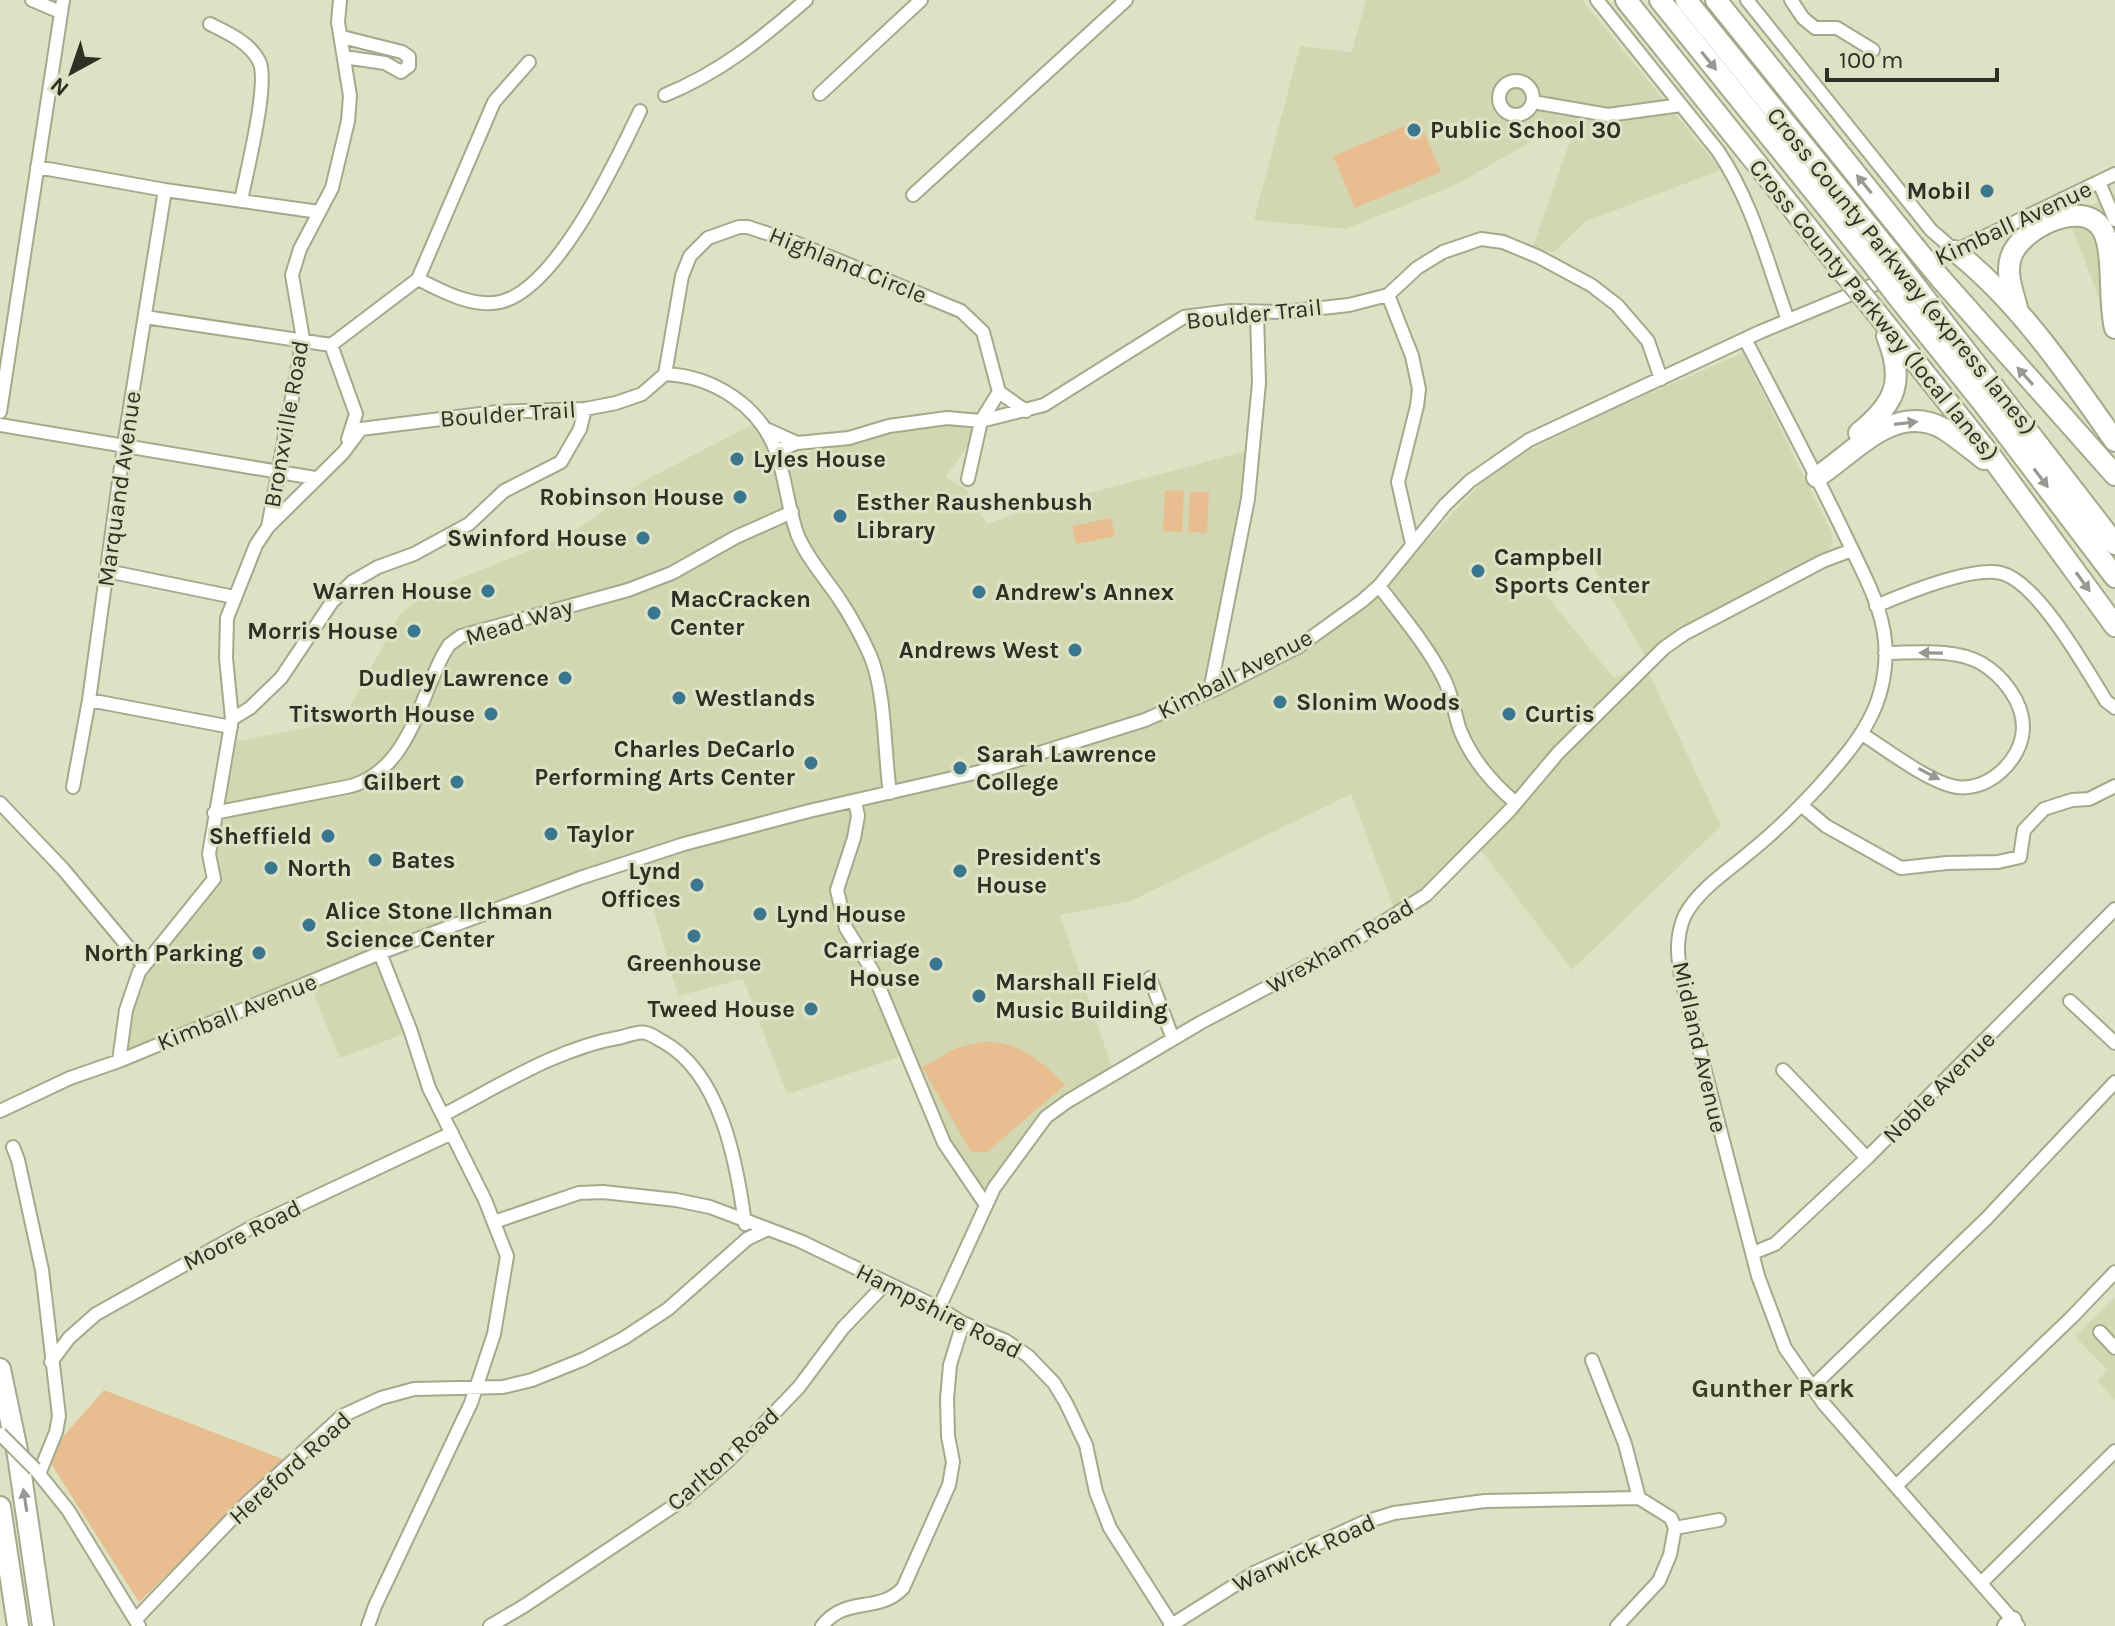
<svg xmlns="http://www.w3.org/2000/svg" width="2115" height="1626" font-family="Karla,sans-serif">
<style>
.built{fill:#d2d7b1}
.green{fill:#e8be91}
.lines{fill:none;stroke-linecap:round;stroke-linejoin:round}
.minor-casing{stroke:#a5a98c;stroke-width:16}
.major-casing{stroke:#a5a98c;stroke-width:20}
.highway-casing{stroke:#a5a98c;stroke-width:24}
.minor{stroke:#fff;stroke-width:12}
.major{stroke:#fff;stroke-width:16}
.highway{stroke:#fff;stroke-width:20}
.minor-bridge-casing{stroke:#a5a98c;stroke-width:16;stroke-linecap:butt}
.highway-bridge-casing{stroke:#a5a98c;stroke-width:24;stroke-linecap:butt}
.minor-bridge{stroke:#fff;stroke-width:12}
.highway-bridge{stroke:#fff;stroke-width:20}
.oneway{fill:#979892}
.poi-dot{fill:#3b768f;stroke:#dee2c4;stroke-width:3}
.labels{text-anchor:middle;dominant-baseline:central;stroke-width:6;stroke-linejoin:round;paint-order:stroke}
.poi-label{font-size:24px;font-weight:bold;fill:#2f3025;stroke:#dee2c4;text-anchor:start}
.street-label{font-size:24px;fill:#2f3025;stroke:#dee2c4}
.neighbourhood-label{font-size:26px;font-weight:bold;fill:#3a3d24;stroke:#dee2c4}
</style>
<rect width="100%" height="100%" fill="#dee2c4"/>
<path class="built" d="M1366 0H1582L1721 170 1586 221 1553 253 1533 246 1572 136 1560 125 1455 185 1346 229 1254 220 1300 46 1352 52Z
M2115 193V341L2068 216Z
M1743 353 1831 531 1833 543 1825 555 1647 659 1586 554 1536 583 1614 678 1644 663 1721 826 1572 970 1475 842 1396 914 1351 794 1131 901 1060 915 1114 1073 1046 1115 985 1200 947 1145 910 1053 787 1094 743 979 678 996 638 855 374 952 409 1032 340 1058 308 980 122 1056 130 1010 143 974 153 958 212 891 218 879 213 855 232 742 306 728 348 711 401 613 436 588 571 534 642 482 753 424 787 459 869 434 944 422 982 427 945 477 967 490 987 524 1022 511 1251 450 1209 695 1278 667 1304 651 1388 582 1497 466 1620 406Z
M2115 1298V1400L2097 1381 2107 1370 2075 1336Z"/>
<path class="green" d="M1419 120 1441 172 1355 208 1333 156Z
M1165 490 1184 491 1182 532 1163 531Z
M1190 492H1209L1207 533 1188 532Z
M1111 518 1115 536 1076 544 1072 526Z
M982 1042C1017 1039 1043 1062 1065 1085L987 1152H971L922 1067 957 1048Z
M104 1390 285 1460 139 1602 46 1456Z"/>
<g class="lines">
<g class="minor-casing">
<path id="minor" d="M32 0 60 12
M1597 0 1718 151C1753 203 1767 262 1788 320
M1747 0 1931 230 1955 251
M1791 0 1803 18 1815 28H1837L1873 50
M210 24C228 33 249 42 259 61 270 81 246 174 241 201
M342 37 402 52 409 57V66L401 72 385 63 344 57
M1499 98a17 17 0 1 1 34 0a17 17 0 1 1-34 0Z
M820 94 921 0
M665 95C721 72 761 39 806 0
M1533 102 1608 115 1681 105
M37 167 165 190 319 212
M2099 182 2115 220
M913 195 1126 0
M418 279C441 291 473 308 500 302 557 289 616 161 640 111
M1388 295 1412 356 1419 389 1417 406 1398 482 1412 544
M145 317 331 345
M1745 339C1780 406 1815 472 1847 539 1862 571 1882 606 1885 641 1890 704 1859 741 1820 785 1798 809 1775 832 1750 852 1728 871 1699 889 1685 915 1674 939 1678 962 1683 986L1758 1276 1785 1348 1824 1404 2018 1626
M331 345 418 279 494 102 529 62
M331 345 356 414 348 439
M665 374 682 276 690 256 708 238 739 227H748L796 243 961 311 983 332 999 392 1026 411
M0 412 63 0
M0 425 315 478
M764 428 797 443
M776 451 797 443 849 438 889 426 947 418 981 421 1044 405 1184 317 1230 311 1285 312 1349 305 1388 295 1417 268 1443 252 1481 239 1503 242 1539 257 1591 285 1617 305 1648 341 1661 379
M968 479 981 421 999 392
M268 527 343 453 361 429 497 412 585 409 616 403 642 394 665 374C713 376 761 406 777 454 786 480 788 510 798 536 808 559 824 577 838 597 850 615 861 635 870 655 886 692 884 753 890 793
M107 571 234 597
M1379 586C1401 615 1426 644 1443 677 1452 693 1454 713 1460 730 1472 760 1492 783 1516 803
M1876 606C1904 594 1972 566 2001 573 2038 582 2086 669 2106 701L2115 708
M1210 691 1248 499 1259 383 1257 314
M89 700 231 727
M232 719 250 708 281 678 332 602 352 582 378 567 414 554 469 524 504 491 561 462 580 429 585 409
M1862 734C1889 751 1923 778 1952 786 1985 795 2023 761 2023 727 2023 702 2003 676 1981 663 1954 648 1915 653 1885 653
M73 787 89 700 124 445 165 190
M855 801 858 816 854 838 837 890 846 928 872 970 944 1143 986 1205
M0 803 63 869 144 966
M1801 805 1826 826 1901 868 1947 863 1998 862 2020 857 2024 830 2044 809 2072 800 2089 799 2115 786
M214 813 351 786C408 770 419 701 443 655L449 645 461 636 628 590 672 573 736 537 792 512
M1150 978 1173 1039
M2070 1001 2115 1043
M119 1061 126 1010 139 972 214 879 209 854 232 719 226 658 227 618 256 545 268 527 303 339 292 275 300 249 332 188 348 121 350 96 338 22 340 0
M1783 1070 1867 1158
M0 1111 70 1078 119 1061 380 953 580 878 684 844 809 811 979 772 1145 720 1218 688 1298 647 1362 601 1379 586 1445 505 1470 481 1529 440 1760 332 1955 251 2115 174
M443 1115C501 1085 557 1048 622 1037 629 1035 639 1031 646 1033 651 1034 658 1039 662 1041 721 1073 737 1163 745 1224
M13 1147 18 1160 42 1270 59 1416 56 1432 39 1474
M494 1222 579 1193 603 1192 676 1200 710 1207 800 1241 939 1308 963 1323 1006 1341 1028 1356 1054 1383 1066 1403 1086 1445 1096 1492 1110 1528 1172 1625
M1753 1253 1775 1244 1867 1158 2115 909
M939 1308 994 1188 1046 1117 1068 1101 1200 1023 1347 945 1426 895 1510 810 1558 753 1664 648 1684 634 1823 561 1852 550
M2100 1332 2115 1348
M1592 1360 1625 1444 1639 1498
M51 1362 69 1338 96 1314 254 1226 452 1133
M1811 1388 1987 1218 2115 1082
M35 1469 68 1510 139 1626
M1896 1486 2072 1317 2115 1272
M1675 1528 1719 1520
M1981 1583 2115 1451
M136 1619 247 1503 342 1416 381 1398 414 1389 503 1387 532 1380 584 1359 624 1338 668 1309 747 1239 768 1229
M368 1626 375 1606 471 1403 494 1334 507 1256 485 1200 429 1088 410 1029 380 953
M490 1626 524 1606 684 1499 729 1460 799 1387 843 1328 886 1283
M822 1626C846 1595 879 1614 903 1588L949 1485 953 1462 948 1436 947 1399 950 1365 963 1323
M1170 1626 1254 1573 1362 1523 1394 1513 1485 1501 1639 1498
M1617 1626 1659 1581 1670 1555 1675 1528 1671 1518 1639 1498"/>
</g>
<g class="major-casing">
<path id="major" d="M2006 1626 2013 1620"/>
</g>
<g class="highway-casing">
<path id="highway" d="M1626 0 1844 273
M1660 0 1871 262
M1686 0 1891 254
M1716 0 1913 245
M1955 251C2020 303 2067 373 2115 441
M1941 279 2115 475
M1917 288 2115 544
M1897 296 1983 403 2115 577
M1871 306 1990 455 2115 626
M2018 312C2014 294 2005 275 2011 257 2020 229 2082 197 2102 229 2115 250 2108 301 2115 328
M1859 433C1896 403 1905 381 1887 336
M1817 477C1854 453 1895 401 1944 429 1958 438 1971 449 1984 459
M0 1369 18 1455 43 1626
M0 1507 18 1626"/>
</g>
<use href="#minor" class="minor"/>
<use href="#major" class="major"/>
<use href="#highway" class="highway"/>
<g class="minor-bridge-casing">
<path id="minor-bridge" d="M0 1434 35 1469"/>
</g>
<g class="highway-bridge-casing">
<path id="highway-bridge" d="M1913 245 1941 279
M1891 254 1917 288
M1871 262 1897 296
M1844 273 1871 306"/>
</g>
<use href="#minor-bridge" class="minor-bridge"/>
<use href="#highway-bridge" class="highway-bridge"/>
</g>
<defs><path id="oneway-solid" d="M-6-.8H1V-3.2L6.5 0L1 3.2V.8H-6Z" transform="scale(2)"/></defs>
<g class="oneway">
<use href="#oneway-solid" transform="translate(1709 61) rotate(51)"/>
<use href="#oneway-solid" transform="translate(1864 184) rotate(-129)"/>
<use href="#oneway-solid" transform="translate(2025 376) rotate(-132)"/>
<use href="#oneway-solid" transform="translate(1906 423) rotate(-7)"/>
<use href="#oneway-solid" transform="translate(2041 478) rotate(53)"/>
<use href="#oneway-solid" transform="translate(2083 582) rotate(54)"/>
<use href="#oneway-solid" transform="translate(1931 653) rotate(-179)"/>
<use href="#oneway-solid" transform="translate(1929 774) rotate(28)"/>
<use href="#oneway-solid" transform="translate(25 1500) rotate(-99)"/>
</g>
<g class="poi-dot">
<circle cx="1414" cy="130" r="8"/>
<circle cx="1987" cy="191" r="8"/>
<circle cx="737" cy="459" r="8"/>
<circle cx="740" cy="497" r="8"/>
<circle cx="840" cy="516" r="8"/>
<circle cx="643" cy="538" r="8"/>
<circle cx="1478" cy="571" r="8"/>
<circle cx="488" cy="591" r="8"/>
<circle cx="979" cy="592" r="8"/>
<circle cx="654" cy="613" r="8"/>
<circle cx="414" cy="631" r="8"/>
<circle cx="1075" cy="650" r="8"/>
<circle cx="565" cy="678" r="8"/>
<circle cx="679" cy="698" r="8"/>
<circle cx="1280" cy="702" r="8"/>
<circle cx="491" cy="714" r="8"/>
<circle cx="1509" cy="714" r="8"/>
<circle cx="811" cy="763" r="8"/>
<circle cx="960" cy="768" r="8"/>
<circle cx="457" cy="782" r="8"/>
<circle cx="551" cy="834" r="8"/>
<circle cx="328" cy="836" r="8"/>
<circle cx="375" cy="860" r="8"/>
<circle cx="271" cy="868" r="8"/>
<circle cx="960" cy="871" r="8"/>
<circle cx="697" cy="885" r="8"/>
<circle cx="760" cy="914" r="8"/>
<circle cx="309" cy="925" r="8"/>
<circle cx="694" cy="936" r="8"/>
<circle cx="259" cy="953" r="8"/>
<circle cx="936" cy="964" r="8"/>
<circle cx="979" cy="996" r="8"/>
<circle cx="811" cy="1009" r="8"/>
</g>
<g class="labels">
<g class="poi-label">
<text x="1430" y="130">Public School 30</text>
<text x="1971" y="191" text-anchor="end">Mobil</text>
<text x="753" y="459">Lyles House</text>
<text x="724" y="497" text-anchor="end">Robinson House</text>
<text x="856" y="502">Esther Raushenbush<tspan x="856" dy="28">Library</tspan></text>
<text x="627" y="538" text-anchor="end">Swinford House</text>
<text x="1494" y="557">Campbell<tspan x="1494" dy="28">Sports Center</tspan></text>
<text x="472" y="591" text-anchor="end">Warren House</text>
<text x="995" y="592">Andrew's Annex</text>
<text x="670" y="599">MacCracken<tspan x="670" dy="28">Center</tspan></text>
<text x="398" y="631" text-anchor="end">Morris House</text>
<text x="1059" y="650" text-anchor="end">Andrews West</text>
<text x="549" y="678" text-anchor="end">Dudley Lawrence</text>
<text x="695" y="698">Westlands</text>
<text x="1296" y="702">Slonim Woods</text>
<text x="475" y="714" text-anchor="end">Titsworth House</text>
<text x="1525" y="714">Curtis</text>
<text x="795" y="749" text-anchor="end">Charles DeCarlo<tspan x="795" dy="28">Performing Arts Center</tspan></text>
<text x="976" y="754">Sarah Lawrence<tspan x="976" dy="28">College</tspan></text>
<text x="441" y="782" text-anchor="end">Gilbert</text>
<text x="567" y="834">Taylor</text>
<text x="312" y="836" text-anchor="end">Sheffield</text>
<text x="976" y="857">President's<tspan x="976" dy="28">House</tspan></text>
<text x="391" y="860">Bates</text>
<text x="287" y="868">North</text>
<text x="681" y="871" text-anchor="end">Lynd<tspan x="681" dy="28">Offices</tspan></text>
<text x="325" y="911">Alice Stone Ilchman<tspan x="325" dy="28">Science Center</tspan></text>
<text x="776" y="914">Lynd House</text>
<text x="920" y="950" text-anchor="end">Carriage<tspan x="920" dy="28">House</tspan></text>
<text x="243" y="953" text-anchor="end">North Parking</text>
<text x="694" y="963" text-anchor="middle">Greenhouse</text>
<text x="995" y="982">Marshall Field<tspan x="995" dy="28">Music Building</tspan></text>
<text x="795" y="1009" text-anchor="end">Tweed House</text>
</g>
<g class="street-label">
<text transform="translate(2013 223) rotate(-25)">Kimball Avenue</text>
<text transform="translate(848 265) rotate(22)">Highland Circle</text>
<text transform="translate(1902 271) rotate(51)">Cross County Parkway (express lanes)</text>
<text transform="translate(1874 310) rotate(51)">Cross County Parkway (local lanes)</text>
<text transform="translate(1254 314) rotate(-6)">Boulder Trail</text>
<text transform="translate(508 414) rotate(-4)">Boulder Trail</text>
<text transform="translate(286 424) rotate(-80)">Bronxville Road</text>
<text transform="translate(119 489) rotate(-82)">Marquand Avenue</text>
<text transform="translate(519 622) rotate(-17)">Mead Way</text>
<text transform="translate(1235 674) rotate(-27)">Kimball Avenue</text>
<text transform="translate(1340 946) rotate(-30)">Wrexham Road</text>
<text transform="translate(237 1012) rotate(-22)">Kimball Avenue</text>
<text transform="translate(1700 1047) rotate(77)">Midland Avenue</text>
<text transform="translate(1939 1087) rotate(-45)">Noble Avenue</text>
<text transform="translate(242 1235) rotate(-27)">Moore Road</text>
<text transform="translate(939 1311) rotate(27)">Hampshire Road</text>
<text transform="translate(723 1459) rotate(-42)">Carlton Road</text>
<text transform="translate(290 1468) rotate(-42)">Hereford Road</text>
<text transform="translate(1304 1553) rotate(-25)">Warwick Road</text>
</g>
<g class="neighbourhood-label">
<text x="1773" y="1388">Gunther Park</text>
</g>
</g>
<g transform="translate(72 72) rotate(220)" stroke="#dee2c4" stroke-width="6" paint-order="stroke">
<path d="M0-6L14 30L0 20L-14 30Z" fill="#2f3025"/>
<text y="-12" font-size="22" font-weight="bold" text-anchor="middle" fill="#2f3025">N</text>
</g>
<path d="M1827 68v12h170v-12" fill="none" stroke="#2f3025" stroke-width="4"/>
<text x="1839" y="68" font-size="24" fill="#2f3025" stroke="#dee2c4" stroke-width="6" paint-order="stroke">100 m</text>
</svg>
